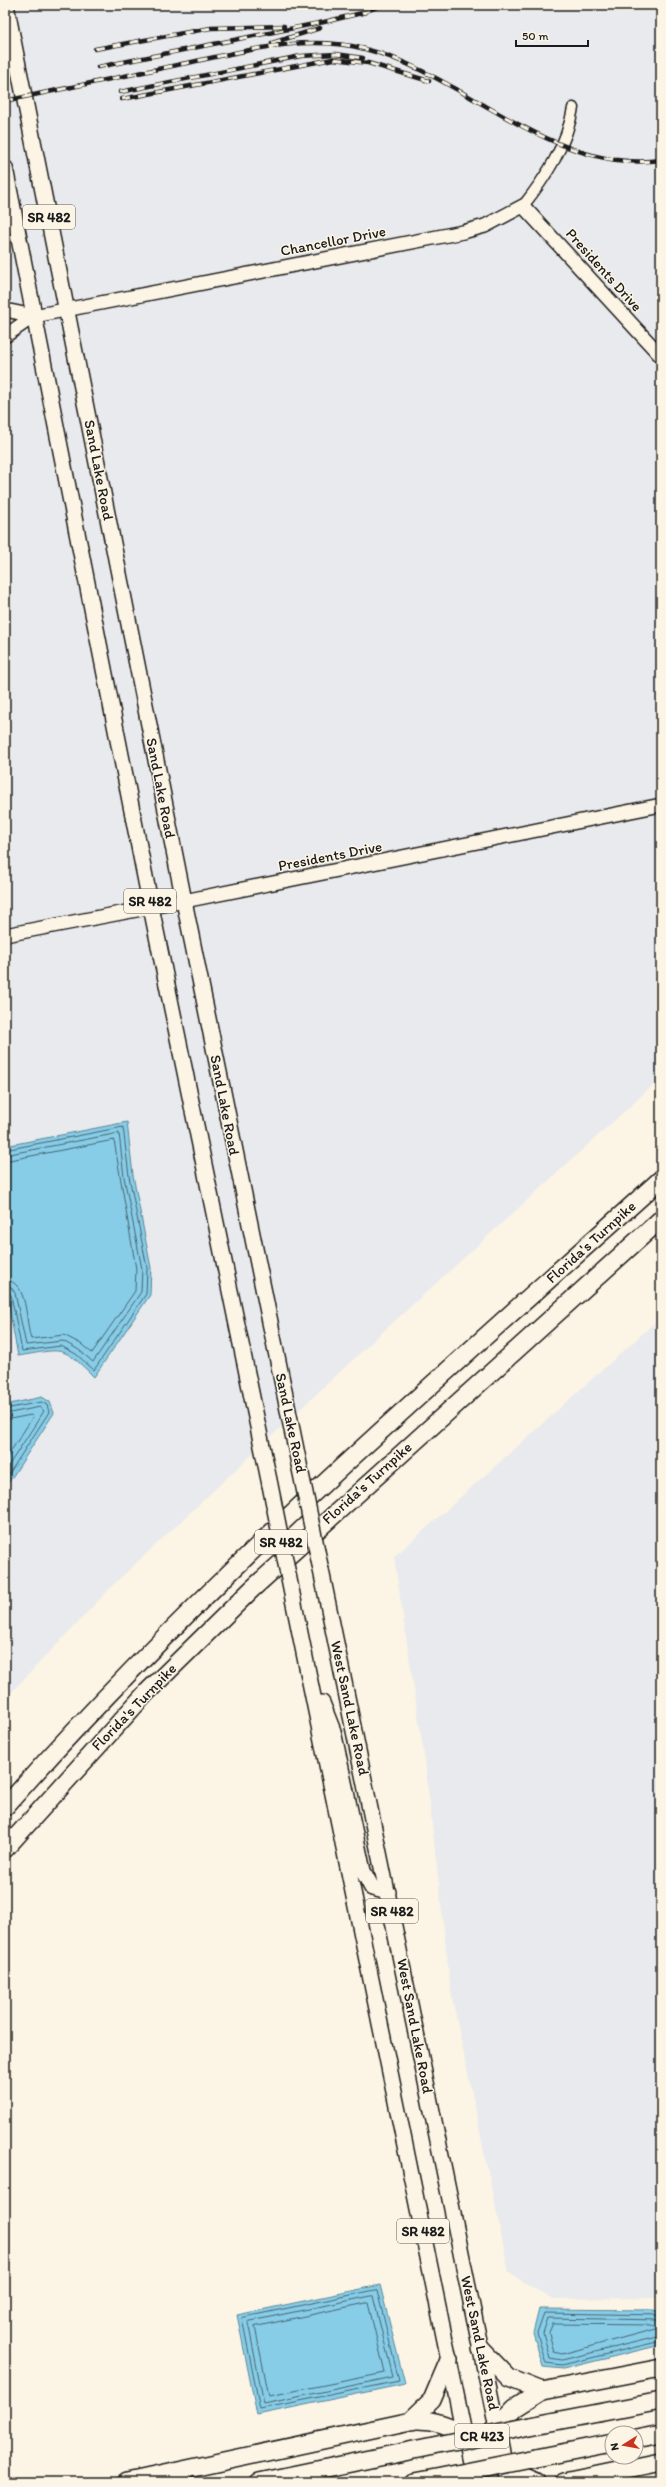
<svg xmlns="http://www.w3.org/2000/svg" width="666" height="2487" font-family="Itim,sans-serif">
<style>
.built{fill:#e8eaed}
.water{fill:#87cde8;stroke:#5c8696}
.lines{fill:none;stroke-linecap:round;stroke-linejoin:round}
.shore{stroke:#47636e;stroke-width:1}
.street-casing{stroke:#1c1c1c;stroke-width:13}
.secondary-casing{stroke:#1c1c1c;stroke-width:16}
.primary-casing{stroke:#1c1c1c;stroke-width:18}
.highway-casing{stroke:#1c1c1c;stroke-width:20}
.street{stroke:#fcf5e5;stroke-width:10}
.secondary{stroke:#fcf5e5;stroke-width:13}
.primary{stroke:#fcf5e5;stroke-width:15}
.highway{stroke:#fcf5e5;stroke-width:17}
.rail-casing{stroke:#1c1c1c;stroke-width:4.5}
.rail{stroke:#fcf5e5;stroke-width:3;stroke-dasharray:9;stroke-linecap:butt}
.primary-bridge-casing{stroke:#1c1c1c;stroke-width:18;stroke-linecap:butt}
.highway-bridge-casing{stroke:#1c1c1c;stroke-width:20;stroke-linecap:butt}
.primary-bridge{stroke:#fcf5e5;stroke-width:15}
.highway-bridge{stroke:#fcf5e5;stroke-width:17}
.labels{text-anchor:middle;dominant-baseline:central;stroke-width:3;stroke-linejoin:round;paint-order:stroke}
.shield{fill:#fcf5e5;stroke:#5f5d58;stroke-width:1}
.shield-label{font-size:14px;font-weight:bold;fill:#1c1c1c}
.street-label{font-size:15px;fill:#1c1c1c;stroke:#fcf5e5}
</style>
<rect width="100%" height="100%" fill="#fcf5e5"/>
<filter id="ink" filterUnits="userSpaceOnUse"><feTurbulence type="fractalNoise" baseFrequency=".025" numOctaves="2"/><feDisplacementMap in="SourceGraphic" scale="8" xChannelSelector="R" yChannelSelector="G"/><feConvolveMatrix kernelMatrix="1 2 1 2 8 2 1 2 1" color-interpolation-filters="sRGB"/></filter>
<g filter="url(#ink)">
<path class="built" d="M5 5H661V1078L376 1338 115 1583 5 1699Z
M661 1317V2298L552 2299 509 2273 451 1992 425 1761 394 1557Z"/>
<path class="water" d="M127 1122 133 1175 151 1268 150 1295 94 1377C61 1344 63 1349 18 1356L5 1285V1146Z
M42 1397 50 1402 54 1413 5 1488V1405Z
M380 2285 405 2384 257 2415 237 2315Z
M539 2309 653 2310 661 2312V2345L563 2369 543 2367 533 2333Z"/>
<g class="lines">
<path class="shore" d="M5 1150 123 1127 129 1176 147 1268 146 1294 94 1370 76 1354 61 1346 22 1351 11 1295 5 1291
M5 1155 119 1133 124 1177 142 1269 141 1292 93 1362 79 1350 63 1341 26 1345 15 1293 11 1287 5 1286
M5 1161 114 1140 136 1269 135 1291 92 1353 81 1344 64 1335 31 1339C25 1322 29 1281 5 1280
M5 1409 41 1402 47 1405 49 1412 5 1480
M5 1414 40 1407 44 1411 5 1471
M5 1420 31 1415 33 1417 5 1460
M377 2290 399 2381 260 2409 242 2318Z
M373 2296 393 2377 264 2404 248 2322Z
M368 2303 385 2373 269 2396 255 2327Z
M661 2315 544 2313 537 2333 546 2363 562 2365 661 2341
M661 2320 548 2318 543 2333 550 2358 562 2360 661 2336
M553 2324 651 2325 659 2328 562 2354 554 2352 549 2333Z"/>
<g class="street-casing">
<path id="street" d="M523 206C546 177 567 145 573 108"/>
</g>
<g class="secondary-casing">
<path id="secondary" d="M5 310 34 316
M5 336 34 316 463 232 485 226 523 206 661 356
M5 935 184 901 661 805"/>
</g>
<g class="primary-casing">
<path id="primary" d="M6 5 184 901 299 1464
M5 168 151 907 270 1485
M321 1570 508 2482
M293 1599 474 2482
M322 1703 333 1731 363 1871 372 1888 388 1892"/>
</g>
<g class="highway-casing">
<path id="highway" d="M5 1807C205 1579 436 1382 661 1179
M5 1849 146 1693 252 1589 661 1219
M481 2349 509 2378 542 2391
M410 2421 432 2400 449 2360
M530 2426 661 2401
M636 2438 661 2433
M536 2458 612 2443
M495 2465 536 2482
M472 2473 479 2453 488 2436 515 2408 542 2391 661 2368
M127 2482 416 2420C450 2419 485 2444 505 2470
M259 2482 433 2446
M414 2482 441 2477
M564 2482 661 2462"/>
</g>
<use href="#street" class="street"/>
<use href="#secondary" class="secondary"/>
<use href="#primary" class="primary"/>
<use href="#highway" class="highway"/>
<g class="rail-casing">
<path id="rail" d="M362 13 382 5
M272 43 320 28
M95 49 211 28 284 26
M98 67 324 22 366 12
M120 92 301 56 336 54 363 58
M122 99 333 59 368 63 429 81
M5 101C63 89 120 77 177 65 238 53 303 33 365 49 464 74 553 175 661 160"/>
</g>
<use href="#rail" class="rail"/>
<g class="primary-bridge-casing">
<path id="primary-bridge" d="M299 1464 321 1570
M270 1485 293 1599"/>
</g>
<g class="highway-bridge-casing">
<path id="highway-bridge" d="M433 2446 530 2426
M441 2477 536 2458"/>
</g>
<use href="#primary-bridge" class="primary-bridge"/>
<use href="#highway-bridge" class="highway-bridge"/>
</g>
</g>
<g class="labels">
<g class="shield">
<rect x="23" y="205" width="52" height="24" rx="3"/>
<rect x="124" y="889" width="52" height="24" rx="3"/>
<rect x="255" y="1530" width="52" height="24" rx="3"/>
<rect x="366" y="1899" width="52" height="24" rx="3"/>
<rect x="397" y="2219" width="52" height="24" rx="3"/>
<rect x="455" y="2424" width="54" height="24" rx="3"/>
</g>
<g class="shield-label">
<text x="49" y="217">SR 482</text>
<text x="150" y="901">SR 482</text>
<text x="281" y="1542">SR 482</text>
<text x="392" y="1911">SR 482</text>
<text x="423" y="2231">SR 482</text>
<text x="482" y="2436">CR 423</text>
</g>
<g class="street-label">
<text transform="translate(333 241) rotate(-11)">Chancellor Drive</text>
<text transform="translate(604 270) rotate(48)">Presidents Drive</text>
<text transform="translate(99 470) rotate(79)">Sand Lake Road</text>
<text transform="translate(161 788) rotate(79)">Sand Lake Road</text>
<text transform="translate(330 856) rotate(-11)">Presidents Drive</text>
<text transform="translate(225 1105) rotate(79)">Sand Lake Road</text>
<text transform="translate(591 1242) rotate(-42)">Florida's Turnpike</text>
<text transform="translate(291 1423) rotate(78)">Sand Lake Road</text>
<text transform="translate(367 1483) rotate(-42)">Florida's Turnpike</text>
<text transform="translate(134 1707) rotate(-46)">Florida's Turnpike</text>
<text transform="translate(350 1708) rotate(78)">West Sand Lake Road</text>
<text transform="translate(415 2026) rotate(79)">West Sand Lake Road</text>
<text transform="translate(480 2343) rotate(78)">West Sand Lake Road</text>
</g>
</g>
<rect width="666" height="2487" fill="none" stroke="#fcf5e5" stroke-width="20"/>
<rect x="10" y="10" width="646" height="2467" fill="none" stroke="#1c1c1c" stroke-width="1.5" filter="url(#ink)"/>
<g transform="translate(624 2445) rotate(259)"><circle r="19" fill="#fcf5e5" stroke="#a29e95"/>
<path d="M0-3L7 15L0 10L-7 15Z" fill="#c8321e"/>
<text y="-6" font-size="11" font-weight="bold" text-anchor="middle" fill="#1c1c1c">N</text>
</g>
<path d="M516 40v6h72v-6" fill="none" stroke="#1c1c1c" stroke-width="2"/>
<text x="522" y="40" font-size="12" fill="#1c1c1c" stroke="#fcf5e5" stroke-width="3" paint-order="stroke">50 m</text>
</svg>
